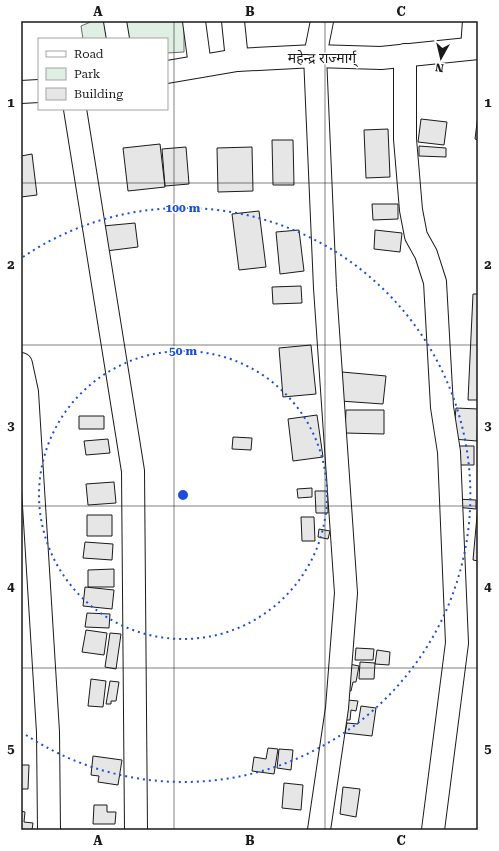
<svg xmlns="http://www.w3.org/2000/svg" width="499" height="851" font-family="'Roboto Serif','Noto Sans Devanagari',serif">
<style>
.green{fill:#e0efe3;stroke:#6a6a6a}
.building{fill:#e6e6e6;stroke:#1a1a1a}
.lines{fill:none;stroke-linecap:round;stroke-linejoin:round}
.minor-casing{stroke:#1a1a1a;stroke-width:24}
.highway-casing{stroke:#1a1a1a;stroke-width:24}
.minor{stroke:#fff;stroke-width:22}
.highway{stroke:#fff;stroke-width:22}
.grid{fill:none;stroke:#1a1a1a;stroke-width:1;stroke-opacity:0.55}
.ring{fill:none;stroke:#1d4ed8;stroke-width:2;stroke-dasharray:2 4}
.labels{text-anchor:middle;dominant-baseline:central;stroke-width:3;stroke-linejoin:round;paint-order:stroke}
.street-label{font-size:14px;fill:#1a1a1a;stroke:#fff}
.centre{fill:#1d4ed8;stroke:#fff;stroke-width:2}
.ring-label{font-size:12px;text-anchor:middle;font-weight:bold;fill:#1d4ed8;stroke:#fff;stroke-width:3;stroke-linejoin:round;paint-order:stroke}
.neatline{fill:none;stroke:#1a1a1a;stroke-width:1.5}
.grid-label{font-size:13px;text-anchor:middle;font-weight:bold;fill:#1a1a1a}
</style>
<rect width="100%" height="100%" fill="#fff"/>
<path class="green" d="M93 21H184V52L167 53V39H83L81 26Z"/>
<path class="building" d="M478 115V140L475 139Z
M421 119 447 122 444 145 418 142Z
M388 129 390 177 366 178 364 130Z
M272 140H293L294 185H273Z
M160 144 165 187 128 191 123 148Z
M419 146 446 148V157L419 156Z
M186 147 189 184 165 186 162 149Z
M252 147 253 191 218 192 217 148Z
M32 154 37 195 21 197V156Z
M372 204H398V219L373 220Z
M259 211 266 267 239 270 232 214Z
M135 223 138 247 106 251 103 226Z
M299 230 304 271 280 274 276 232Z
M375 230 402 233 400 252 374 249Z
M301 286 302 303 273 304 272 287Z
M473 294H478V400H468Z
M311 345 316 394 283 397 279 348Z
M342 372 386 376 383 404 340 401Z
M456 408 478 409 477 441 453 439Z
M346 410H384V434L345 433Z
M317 415 323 457 293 461 288 419Z
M79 416H104V429H79Z
M233 437 252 438 251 450 232 449Z
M108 439 110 453 86 455 84 441Z
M455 446H474V465H455Z
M114 482 116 503 88 505 86 484Z
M312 488V497L298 498 297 489Z
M315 491H328V513H316Z
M456 499 476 500V509L456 507Z
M478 505V561L473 560Z
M87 515H112V536H87Z
M301 517H314L315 541H302Z
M319 529 330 531 328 539 318 537Z
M85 542 113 544 112 560 83 558Z
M114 569V587H88V570Z
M85 587 114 590 112 609 83 606Z
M87 613 110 614 109 628 85 627Z
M86 630 107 633 104 655 82 652Z
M110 633 121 634 116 669 105 667Z
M356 648 374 649 373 660H355Z
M377 650 390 652 389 665 375 664Z
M360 662 375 663 374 679H359Z
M349 664 359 666 356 682H353L351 691 345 690Z
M91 679 106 681 103 707 88 706Z
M110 681 119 682 116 701H111V704H106Z
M347 700 358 701 356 711 351 710 350 720H344Z
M361 706 376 708 372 736 345 733 347 723 358 724Z
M268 748 278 749 274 774 252 771 254 757 266 759Z
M279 749 293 750 291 770 277 768Z
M93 756 122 760 118 785 98 782 99 776 91 775Z
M21 765H29L28 789H21Z
M284 783 303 785 301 810 282 808Z
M343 787 360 789 356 817 340 814Z
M94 805H107V812H116L115 824H93Z
M21 811 25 812 24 822 33 823 32 830H21Z"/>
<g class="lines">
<g class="minor-casing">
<path id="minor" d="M115 21 118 39
M194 21 200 66
M233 21 237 60
M472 48 474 21
M405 55V139L411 210 416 236 426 254 435 282 442 407 449 452 457 643 433 830
M75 109 133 471 136 830
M21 364 27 392 48 732 49 830
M319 830 337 708 346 593 325 288 315 56 322 21"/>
</g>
<g class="highway-casing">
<path id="highway" d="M167 72 237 60 315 56 381 58 478 48
M21 92 39 91"/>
</g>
<use href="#minor" class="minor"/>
<use href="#highway" class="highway"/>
</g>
<path class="grid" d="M174 21V830M325 21V830M21 183H478M21 345H478M21 506H478M21 668H478"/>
<g class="ring">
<circle cx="183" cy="495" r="144"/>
<path d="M23 257A287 287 0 1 1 23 733"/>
</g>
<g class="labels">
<g class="street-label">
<text x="322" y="58">महेन्द्र राज्मार्ग्</text>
</g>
</g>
<circle cx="183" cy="495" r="6" class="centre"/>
<g class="ring-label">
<text x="183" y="212">100 m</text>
<text x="183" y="355">50 m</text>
</g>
<rect width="499" height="851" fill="none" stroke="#ffffff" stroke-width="44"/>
<rect x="38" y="38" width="130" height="72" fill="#ffffff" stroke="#a3a3a3"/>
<rect x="46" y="51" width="20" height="6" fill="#ffffff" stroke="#a3a3a3"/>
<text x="74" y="58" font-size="12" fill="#1a1a1a">Road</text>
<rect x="46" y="68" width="20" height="12" fill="#e0efe3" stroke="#a3a3a3"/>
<text x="74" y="78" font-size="12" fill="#1a1a1a">Park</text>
<rect x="46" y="88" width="20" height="12" fill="#e6e6e6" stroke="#a3a3a3"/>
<text x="74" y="98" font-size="12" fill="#1a1a1a">Building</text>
<g transform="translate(441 58) rotate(188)" stroke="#ffffff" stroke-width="3" paint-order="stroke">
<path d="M0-3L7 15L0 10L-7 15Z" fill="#1a1a1a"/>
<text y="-6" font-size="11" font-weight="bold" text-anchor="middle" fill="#1a1a1a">N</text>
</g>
<rect x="22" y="22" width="455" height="807" class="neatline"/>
<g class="grid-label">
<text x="98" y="16">A</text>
<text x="250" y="16">B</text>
<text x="401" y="16">C</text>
<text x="11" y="107">1</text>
<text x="488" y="107">1</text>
<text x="11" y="269">2</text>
<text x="488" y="269">2</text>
<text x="11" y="430">3</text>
<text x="488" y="430">3</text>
<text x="11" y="591">4</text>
<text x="488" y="591">4</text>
<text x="11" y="753">5</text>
<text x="488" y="753">5</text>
<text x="98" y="845">A</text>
<text x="250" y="845">B</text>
<text x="401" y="845">C</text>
</g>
</svg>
